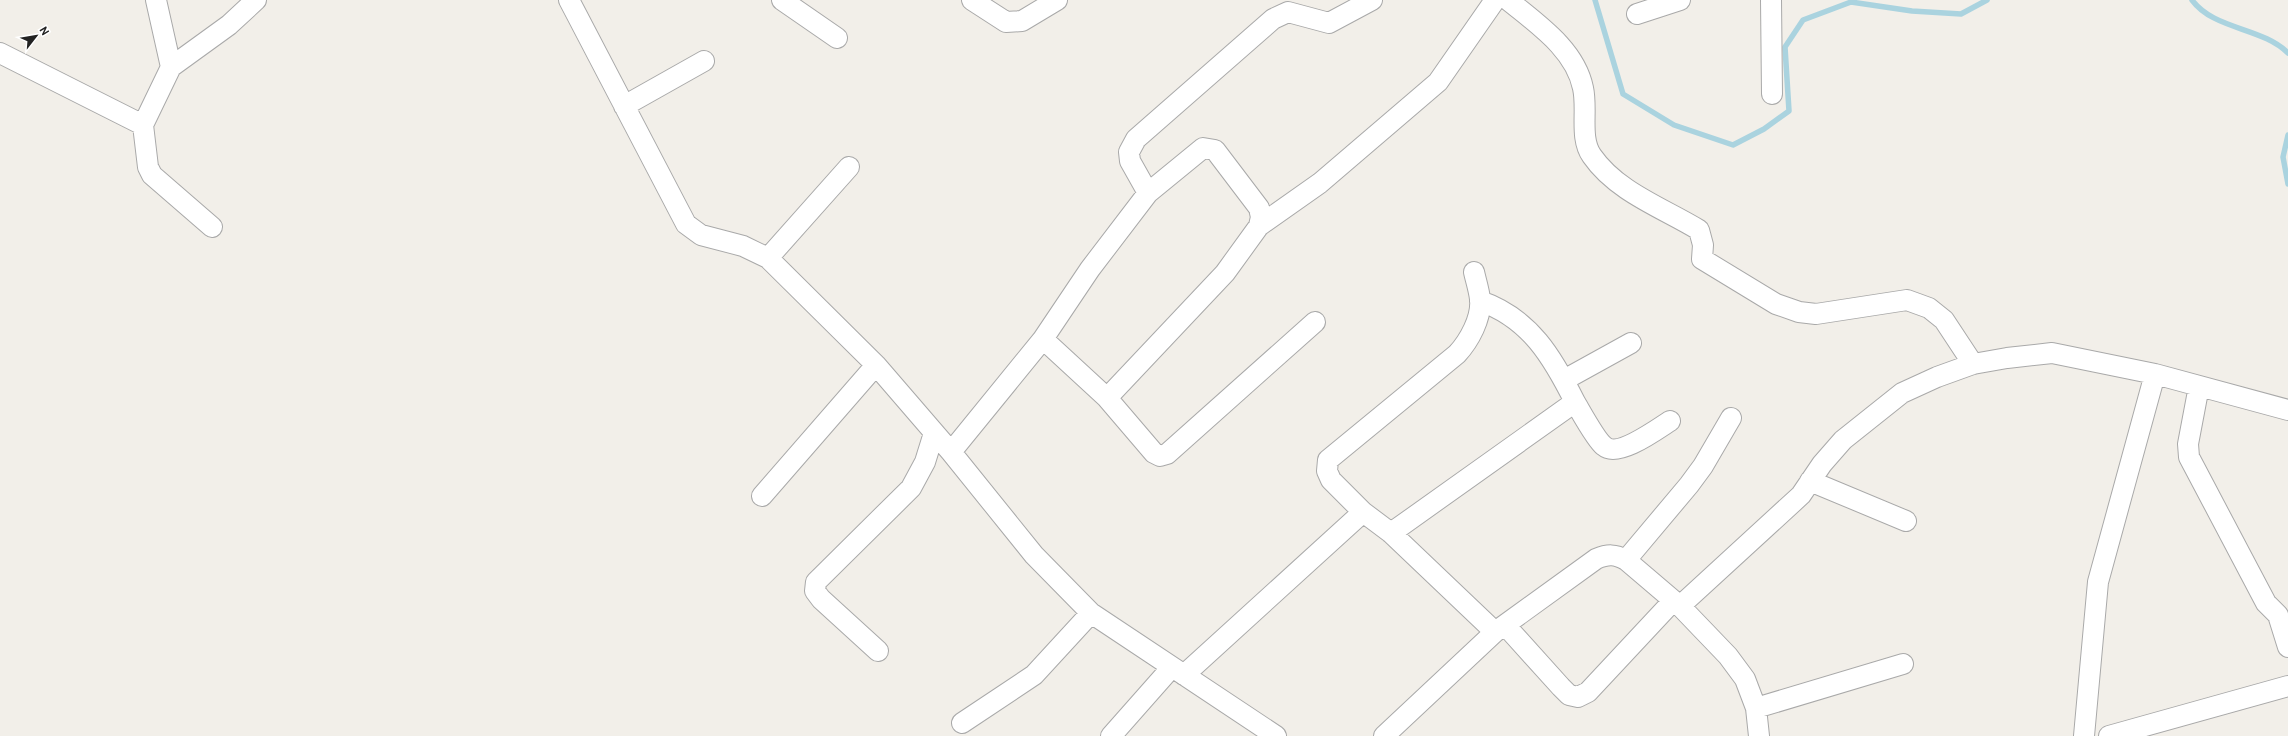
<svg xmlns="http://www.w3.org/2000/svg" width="2288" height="736" font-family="Overpass,sans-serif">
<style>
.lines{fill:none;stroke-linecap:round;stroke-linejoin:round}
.stream{stroke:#aad3df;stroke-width:5.5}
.minor-casing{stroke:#a9a9a9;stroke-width:22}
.minor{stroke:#fff;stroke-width:20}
</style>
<rect width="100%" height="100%" fill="#f2efe9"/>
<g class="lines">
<path class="stream" d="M1595 0 1623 94 1674 125 1733 145 1764 129 1789 111 1785 47 1803 20 1851 2 1912 11 1961 14 1987 0
M2192 0C2214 30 2262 27 2288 53
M2288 135 2283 157 2288 184"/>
<g class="minor-casing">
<path id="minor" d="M156 0 171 67
M569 0 686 224 701 235 743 246 768 258 876 365 951 452 1034 555 1091 613 1276 736
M782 0 837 38
M972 0 1006 22 1022 21 1057 0
M1508 0C1537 24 1575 49 1583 88 1588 110 1579 138 1592 156 1617 192 1663 208 1699 230L1703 245 1702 259 1776 304 1799 312 1816 314 1907 300 1929 308 1944 320 1973 364
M1771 0 1772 94
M1637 14 1680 0
M0 53 143 125
M624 106 704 61
M1148 193 1130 161 1129 152 1136 139 1273 19 1288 12 1329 23 1372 0
M212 227 152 175 148 167 143 125 171 67 229 25 256 0
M768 258 849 167
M1474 272C1476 281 1479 290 1480 299 1482 318 1469 341 1457 354L1328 460 1327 471 1331 480 1363 512 1391 533 1495 632
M1480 301C1530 318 1553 358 1575 402
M1043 339 1107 398 1154 453 1160 456 1167 454 1315 322
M1564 380 1631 343
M2199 386 2188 444 2189 457 2266 603 2278 615 2288 647
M1107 398 1225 273 1259 226 1320 183 1438 82 1495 0
M951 452 1043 339 1090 269 1148 193 1203 148 1215 150 1259 208 1261 217 1259 226
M1810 481 1906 521
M762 496 876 365
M1391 533 1575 402C1581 412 1596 440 1604 446 1618 458 1656 430 1670 421
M1626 560 1689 485 1703 466 1731 418
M1680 606 1801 495 1822 464 1843 440 1902 393 1937 377 1973 364 2007 358 2052 353 2155 374 2288 410
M1505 625 1561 687 1569 695 1578 697 1588 692 1673 601
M878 651 821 599 815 591 816 582 911 488 925 462 934 433
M1184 675 1363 512
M1756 708 1903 664
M962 723 1034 675 1091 613
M1111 736 1172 667
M1384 736 1495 632 1596 559C1608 554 1615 554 1626 560L1680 606 1728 656 1745 679 1756 708 1759 736
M2084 736 2098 582 2155 374
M2109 736 2288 686"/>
</g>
<use href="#minor" class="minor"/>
</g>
<g transform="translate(36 36) rotate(59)" stroke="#ffffff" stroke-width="3" paint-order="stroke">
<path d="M0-3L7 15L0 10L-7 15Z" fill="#222222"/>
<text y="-6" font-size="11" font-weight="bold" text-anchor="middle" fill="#222222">N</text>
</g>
</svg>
